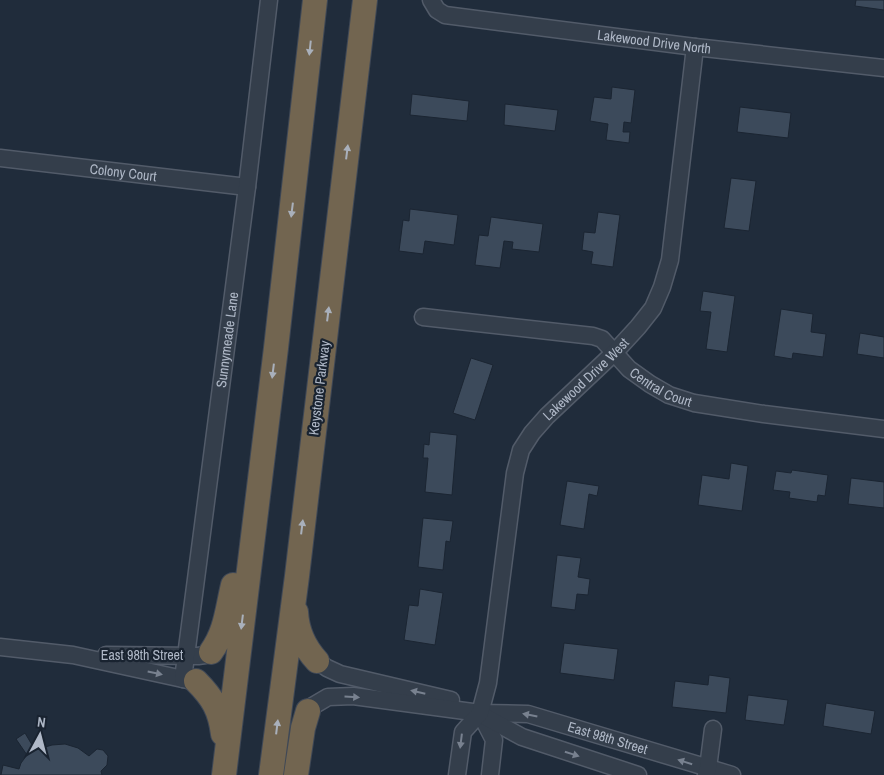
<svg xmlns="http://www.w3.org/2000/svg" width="884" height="775" font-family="'Archivo Narrow',sans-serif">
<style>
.building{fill:#3c4a5b;stroke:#1b2532}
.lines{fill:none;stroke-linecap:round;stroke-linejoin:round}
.minor-casing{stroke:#525b69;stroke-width:19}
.highway-casing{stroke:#3f4856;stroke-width:26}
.minor{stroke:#343e4b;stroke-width:16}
.highway{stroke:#726550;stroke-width:24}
.oneway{fill:#a9b0bb}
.oneway2{fill:#78818f}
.labels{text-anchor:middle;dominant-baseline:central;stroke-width:4.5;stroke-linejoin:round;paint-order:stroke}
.street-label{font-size:14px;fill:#afb8c7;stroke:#192330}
</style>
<rect width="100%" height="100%" fill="#202c3b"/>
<path class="building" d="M856 0H884V10L855 6Z
M612 87 635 90 631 123 624 122 623 132H630L629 143 606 140 608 124 590 121 594 97 611 99Z
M412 94 469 101 467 121 410 115Z
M505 104 558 110 555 131 504 125Z
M740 107 791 113 788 138 737 132Z
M731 178 756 181 749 231 724 228Z
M410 209 458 215 454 245 425 241 423 254 399 251 403 220 409 221Z
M598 212 620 215 613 267 591 264 593 252 582 250 584 232 595 233Z
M491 217 543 224 539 252 512 249 513 242 504 241 500 268 475 265 479 235 488 236Z
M703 291 735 296 727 352 706 349 711 312 700 311Z
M781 309 813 314 811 332 826 334 823 357 793 353 792 359 774 356Z
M860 333 884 337V358L857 354Z
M471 358 493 365 475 420 453 413Z
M430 432 457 435 452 495 425 492 428 458H423L424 444 429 445Z
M731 463 748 466 742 511 698 505 702 475 729 479Z
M792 470 828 475 825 496 818 495 817 502 789 498 790 492 773 490 776 471 791 473Z
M851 478 884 482V508L848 504Z
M567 481 599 486 597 496 589 494 584 529 560 525Z
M423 518 453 521 450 542 446 541 443 570 418 567Z
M557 555 581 558 578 577 590 579 588 595 577 594 575 610 551 607Z
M420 589 443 593 435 645 404 640 409 605 418 606Z
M564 643 618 649 614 680 560 673Z
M709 675 730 678 726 713 672 707 675 681 708 685Z
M748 695 788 700 784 725 745 720Z
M826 703 875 711 871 734 823 726Z
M25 733 35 750 52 745 65 744 78 748 89 756 97 749 103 750 108 756 107 765 101 771 102 775H1L3 765 19 769 21 763 27 755 16 739Z"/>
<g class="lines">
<g class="minor-casing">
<g id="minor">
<path id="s1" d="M431 0 437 10 445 15 695 47 884 68"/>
<path id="s2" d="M0 158 247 187"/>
<path id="s3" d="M423 317 593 336 602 339 629 369 650 384 669 395 694 403 764 414 884 429"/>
<path d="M0 647 73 655 192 681"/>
<path d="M106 655 198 656 205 655 211 652"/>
<path d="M317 661 327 668 340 674 451 700"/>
<path id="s4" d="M183 679 247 187 269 0"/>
<path id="s5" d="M308 711 311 707 328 697 353 696 480 713 528 714 732 775"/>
<path d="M480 713 494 740 490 775"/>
<path d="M482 715 522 737 638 775"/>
<path id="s6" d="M457 775 463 732 480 713 488 683 515 473 521 450 532 433 547 416 615 352 638 327 653 308 662 287 670 260 695 47"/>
<path d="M706 775 708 768 713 729"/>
</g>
</g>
<g class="highway-casing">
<path id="highway" d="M296 612C297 631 305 648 317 661
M211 652C226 631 227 610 233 585
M196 681C213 698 220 710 223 734
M224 775 276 348 315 0
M271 775 297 576 365 0
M296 775 303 728 308 711"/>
</g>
<use href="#minor" class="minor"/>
<use href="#highway" class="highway"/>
</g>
<defs><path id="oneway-solid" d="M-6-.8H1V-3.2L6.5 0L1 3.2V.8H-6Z" transform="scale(1.25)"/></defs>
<g class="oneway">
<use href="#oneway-solid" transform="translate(310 48) rotate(96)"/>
<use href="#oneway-solid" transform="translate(347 152) rotate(-83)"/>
<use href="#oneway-solid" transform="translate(292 210) rotate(97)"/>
<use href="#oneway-solid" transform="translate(328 314) rotate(-83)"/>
<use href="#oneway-solid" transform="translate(273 371) rotate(97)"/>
<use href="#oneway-solid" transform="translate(302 527) rotate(-83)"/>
<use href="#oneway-solid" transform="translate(242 622) rotate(97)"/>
<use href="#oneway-solid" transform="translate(277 727) rotate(-83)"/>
</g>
<g class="oneway2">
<use href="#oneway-solid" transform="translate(155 673) rotate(12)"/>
<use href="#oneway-solid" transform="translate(418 692) rotate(-167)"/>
<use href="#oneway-solid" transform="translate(352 697) rotate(3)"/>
<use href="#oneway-solid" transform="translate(530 715) rotate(-169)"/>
<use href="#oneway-solid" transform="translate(461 741) rotate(97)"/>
<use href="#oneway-solid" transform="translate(572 754) rotate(18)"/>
<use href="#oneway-solid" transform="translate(685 762) rotate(-163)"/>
</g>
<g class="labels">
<g class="street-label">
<text stroke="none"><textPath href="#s1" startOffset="232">Lakewood Drive North</textPath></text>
<text stroke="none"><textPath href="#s2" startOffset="124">Colony Court</textPath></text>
<text stroke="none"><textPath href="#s4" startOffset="342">Sunnymeade Lane</textPath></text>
<text stroke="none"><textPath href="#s6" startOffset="432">Lakewood Drive West</textPath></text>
<text stroke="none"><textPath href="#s3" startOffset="258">Central Court</textPath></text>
<text transform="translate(319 388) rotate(-83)">Keystone Parkway</text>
<text x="142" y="655">East 98th Street</text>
<text stroke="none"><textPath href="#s5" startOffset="309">East 98th Street</textPath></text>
</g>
</g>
<g transform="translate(40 735) rotate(7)" stroke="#192330" stroke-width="4" paint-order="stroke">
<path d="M0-4L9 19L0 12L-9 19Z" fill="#afb8c7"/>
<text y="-8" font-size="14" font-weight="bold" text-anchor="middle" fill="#afb8c7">N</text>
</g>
</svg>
